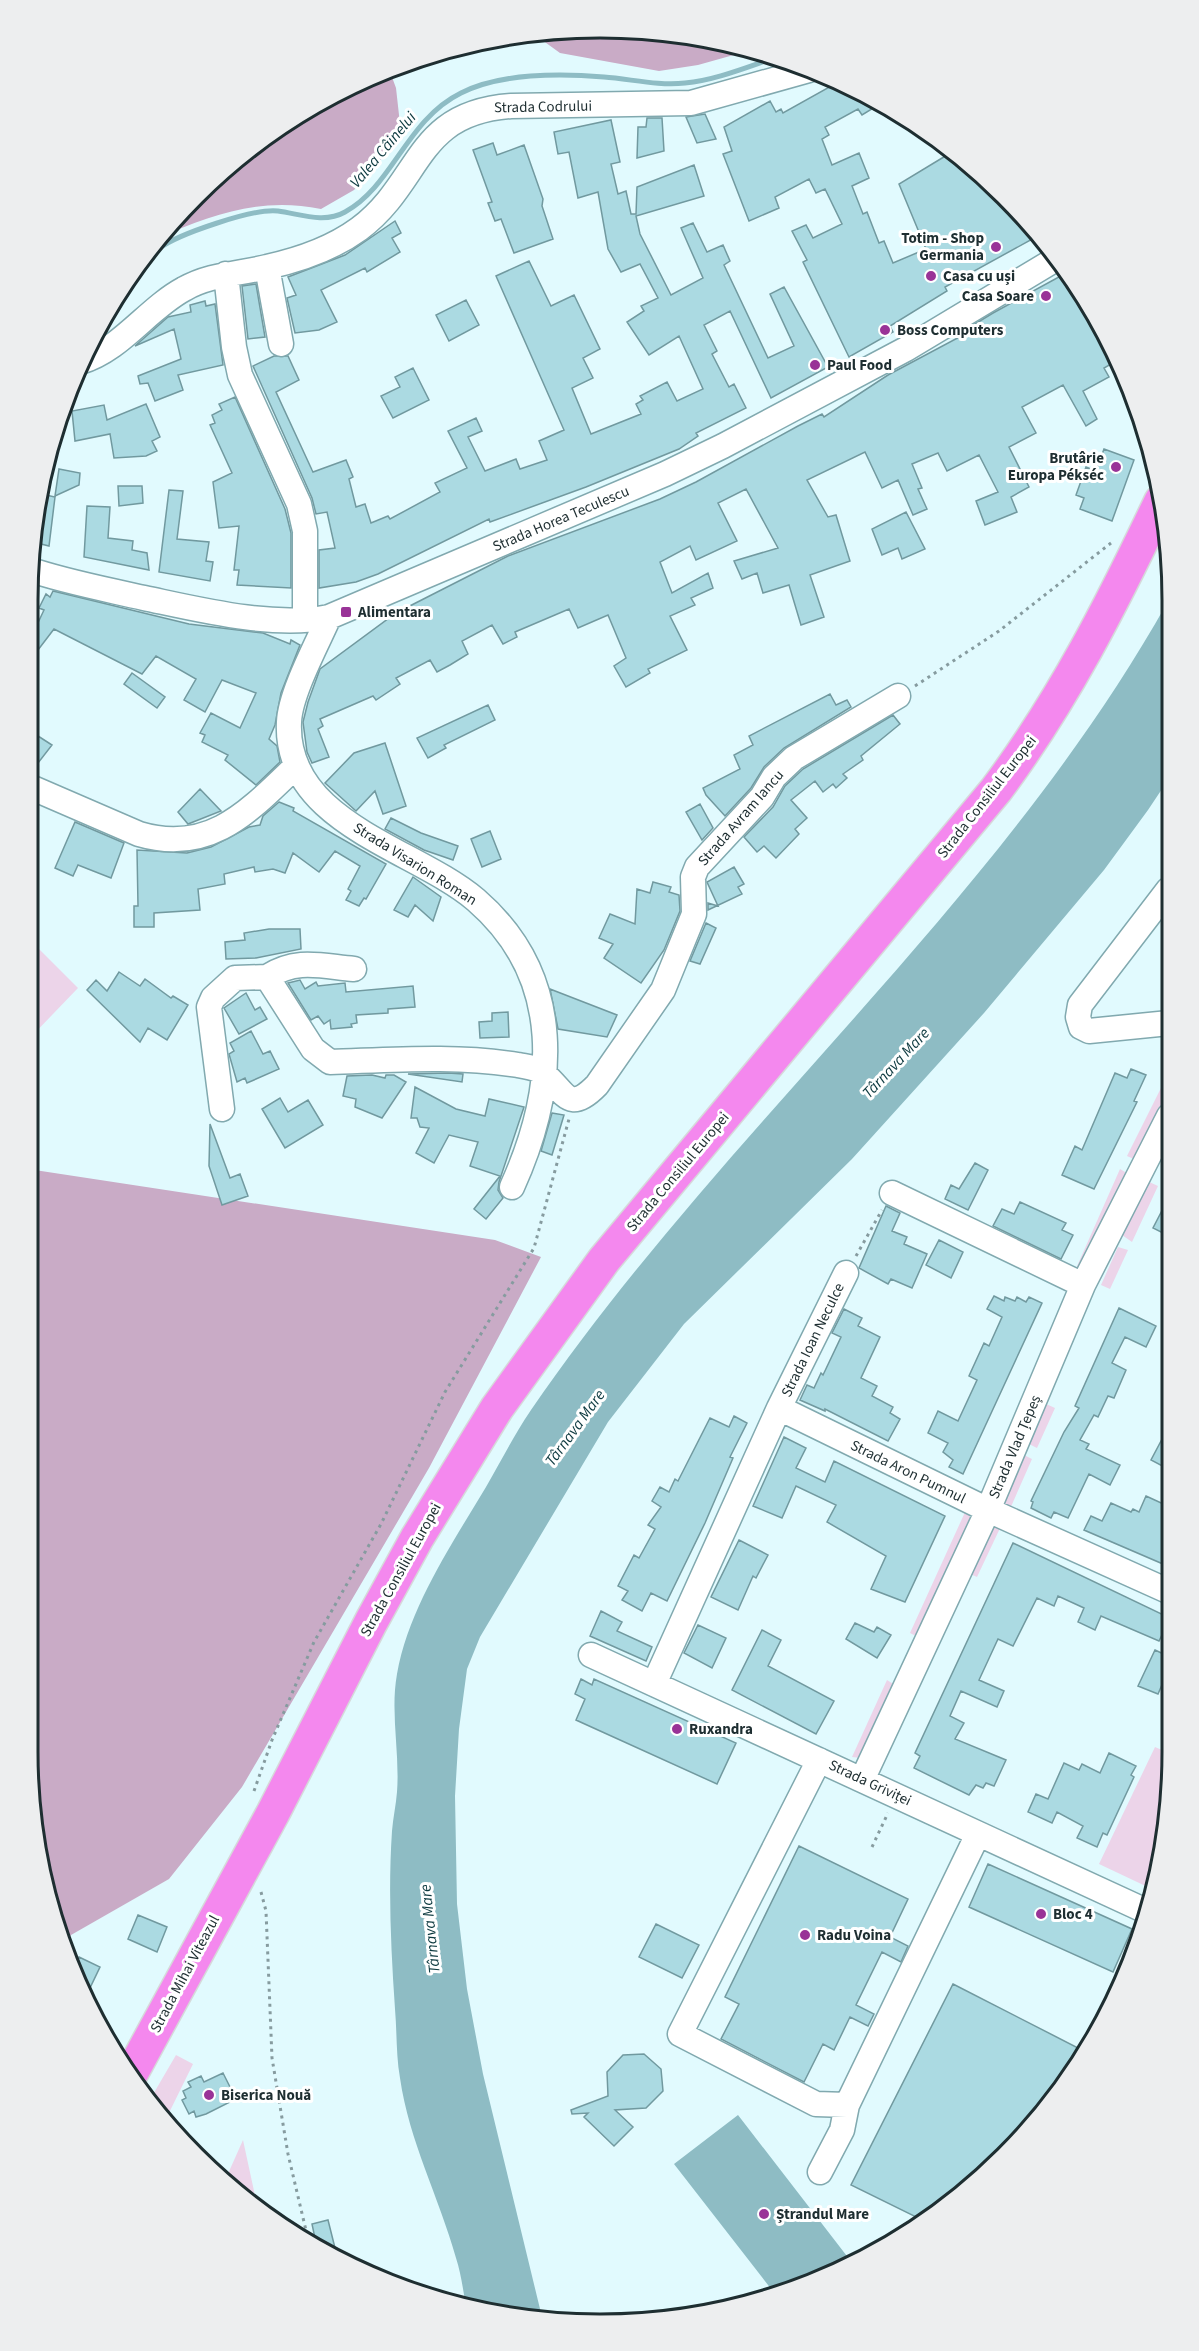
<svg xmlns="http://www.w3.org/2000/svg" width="1199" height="2351" font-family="'Source Sans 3',sans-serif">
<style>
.green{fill:#ecd4e9}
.forest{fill:#c9abc6}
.water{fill:#8ebcc4}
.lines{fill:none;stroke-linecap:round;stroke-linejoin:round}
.stream{stroke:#8ebcc4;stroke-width:5}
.building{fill:#abdae2;stroke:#71999f;stroke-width:1.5}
.minor-casing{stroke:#81a9af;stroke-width:27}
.highway-casing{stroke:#d6d9da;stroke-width:36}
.path{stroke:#869b9f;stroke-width:3;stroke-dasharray:3 4.5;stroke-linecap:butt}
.minor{stroke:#fff;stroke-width:24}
.highway{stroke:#f488ee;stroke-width:33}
.poi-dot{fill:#993397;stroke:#fff;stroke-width:2}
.labels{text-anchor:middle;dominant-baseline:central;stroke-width:6;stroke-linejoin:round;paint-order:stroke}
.street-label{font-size:15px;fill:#1e2e31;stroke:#fff}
.poi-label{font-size:15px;font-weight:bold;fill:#1e2e31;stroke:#fff;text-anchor:start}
.water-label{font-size:16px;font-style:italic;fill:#0b383e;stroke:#fff}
.rim{fill:none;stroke:#1e2e31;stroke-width:3}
</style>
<rect width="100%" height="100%" fill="#e1fafe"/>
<path class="green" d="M28 938 78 988 28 1040Z
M1165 1080 1169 1082V1096L1136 1160 1127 1156Z
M1120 1169 1130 1175 1086 1273H1074Z
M1147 1181 1158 1186 1132 1242 1122 1235Z
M1118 1247 1128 1250 1110 1289 1101 1285Z
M1044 1403 1055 1408 1037 1448 1027 1443Z
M1022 1454 1032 1459 1010 1509 1004 1506 1003 1499Z
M966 1510 973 1521 916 1636 910 1633Z
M991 1524H1002L977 1577 968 1573Z
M887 1680 898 1687 861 1758 852 1757Z
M1155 1747 1171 1754V1789L1154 1890 1099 1864Z
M176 2055 193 2064 166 2119 148 2103Z
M243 2140 257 2205 227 2176Z"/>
<path class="forest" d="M637 28 748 47 755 49 698 65 659 71 560 53 531 32Z
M389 69 396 88 400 124 384 156 354 190 321 209C261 197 213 214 158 238L222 169 253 150 314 104Z
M28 1169 495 1240 541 1257 429 1468 242 1787 169 1879 71 1935 64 1948 57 1936 27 1751Z"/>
<path class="water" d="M1167 603 1168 780 1148 810 1104 870 984 1013 852 1159 684 1324 608 1422 480 1637 467 1669 459 1729 455 1796 457 1904 467 1989 483 2074 541 2313 466 2306C463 2290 461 2273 456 2258 439 2197 409 2141 400 2078 396 2056 397 2032 395 2009 391 1950 388 1890 392 1831 393 1818 396 1805 397 1792 400 1753 390 1713 397 1674 409 1607 452 1544 486 1487 501 1461 514 1435 531 1410 725 1127 998 904 1167 603Z
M738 2115 853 2264 775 2294 674 2164Z"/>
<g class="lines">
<path class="stream" d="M129 277C138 268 147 256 158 249 178 234 254 208 278 211 300 214 324 224 345 212 393 186 406 120 461 93 500 73 560 73 604 77 631 79 658 86 685 83 716 80 747 67 777 57"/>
</g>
<path class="building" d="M840 81 853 86 880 104 862 115 858 109 825 127 829 135 822 139 832 165 859 153 869 178 852 186 863 214 867 212 879 243 884 241 893 263 926 249 899 184 952 152 977 169 1036 237 945 287 947 291 890 326 893 332 849 357 803 262 807 260 792 231 806 225 813 238 842 224 825 189 816 193 809 179 775 197 779 208 749 221 723 154 732 151 724 127 770 101 776 112 781 109 783 113Z
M705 114 716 139 697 143 686 117Z
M647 118H662L664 151 637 158 638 127H646Z
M611 120 620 162 611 164 618 194 626 191 631 214H636L637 187 694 165 704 196 636 216 640 234 671 295 703 278 681 228 693 223 707 252 723 245 730 261 724 265 768 358 794 346 770 294 784 287 828 367 771 398 730 311 704 325 717 351 712 354 729 387 734 384 746 408 696 433 698 436 679 449 586 487 490 522 489 519 378 574 356 582 319 588V550L335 548 327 512 316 514 312 498 253 366 274 356H288L299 380 276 392 312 470 313 472 346 460 353 477 349 479 356 507 365 504 371 523 388 516 390 519 440 492 435 483 467 468 448 431 476 418 482 431 468 437 485 471 516 459 520 469 547 460 539 441 564 430 496 276 529 261 551 306 574 295 600 349 583 358 593 378 572 388 591 434 641 414 636 404 643 400 640 396 667 382 677 401 703 389 679 336 649 355 627 322 644 311 641 306 658 298 640 264 621 272 608 249 598 192 578 198 569 152 558 154 554 132Z
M493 143 497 155 524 145 543 199 542 206 553 239 514 253 501 219 495 221 488 203 492 202 473 150Z
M395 221 401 233 392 238 400 252 367 272 365 268 321 290 337 322 319 330 295 333 287 298 296 295 288 277 345 255Z
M1068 272 1075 281 1118 360 1104 368 1109 377 1083 391 1097 419 1086 426 1063 385 1022 407 1036 433 1009 447 1029 487 1011 497 1017 512 985 525 976 501 998 492 979 455 947 471 938 453 912 464 922 488 918 489 927 509 913 515 898 480 882 488 865 452 807 480 828 517 836 515 850 561 810 575 824 617 801 625 789 585 763 593 757 573 742 579 734 561 778 548 746 489 718 503 737 541 696 560 690 546 660 562 672 593 708 573 713 588 691 598 695 605 670 616 687 650 648 669 650 673 626 687 614 666 626 658 608 615 578 628 569 609 515 632 517 637 503 644 492 625 462 641 468 654 450 665 437 672 430 660 396 678 400 684 376 700 373 696 320 719 323 726 318 729 329 757 312 763 307 752 303 722 308 702 320 669 396 613 508 556 660 499 696 482 798 426 822 414 824 417 888 375 967 333 965 330 993 313Z
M256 284 265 337 248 339 242 286Z
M466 300 479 325 449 341 436 315Z
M205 301 206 306 215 304 223 365 178 375 183 390 155 401 148 383 140 384 138 376 181 359 174 329 135 346 168 317 191 312 190 305Z
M413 368 429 400 393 418 381 396 400 387 395 377Z
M235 397 285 509 291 533V588L237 585 239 570H234L239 526 219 528 213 482 232 473 210 425 215 423 212 415 222 410 219 404Z
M146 404 160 437 152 441 157 451 146 456 114 458 110 434 75 441 72 411 104 405 107 420Z
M1104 449 1134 460 1112 521 1080 509 1084 498 1076 495 1086 467 1096 471Z
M59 469 80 473 79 485 55 496Z
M118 486H142L143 503 119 506Z
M169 490 183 491 177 539 209 542 206 561 213 562 210 581 159 572Z
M46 495 55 497 49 546 33 542Z
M87 506 110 507 108 538 133 541 132 550 147 553 149 570 84 557Z
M906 512 925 549 902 559 898 548 882 555 872 529Z
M53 591 189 624 263 633 290 644 291 640 300 645 281 693 275 725 269 739 277 746 280 762 256 785 225 760 228 755 202 742 205 735 200 733 211 713 240 728 256 693 222 680 205 712 184 700 196 679 156 656 142 674 54 629 28 663V644L44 610 39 608 46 594 50 597Z
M132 673 165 697 157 708 124 684Z
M830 694 836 705 847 700 851 707 784 748 764 767 751 788 725 816 706 795 703 788 740 769 734 755 753 745 749 736Z
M488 705 495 720 444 745 446 748 428 758 417 738Z
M893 715 900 724 861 756 863 760 843 774 847 778 836 788 833 784 823 792 815 781 791 800 807 818 795 829 799 834 776 858 764 846 757 852 744 837 773 807 785 786 803 769Z
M38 736 52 745 31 772H28V749Z
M385 743 406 806 383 814 375 791 356 811 325 783 354 753Z
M200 789 221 811 188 824 178 812Z
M279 802 294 808 293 811 386 864 366 899 364 898 359 906 346 900 351 891 348 889 360 866 335 851 319 872 293 853 285 873 273 869 255 872 254 867 224 874 225 884 198 889 200 910 154 913V927H134V906H138L137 850 187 853 211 847 249 827 260 825 263 816Z
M700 804 713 828 702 840 686 812Z
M391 818 421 833 458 846 453 860 424 850 385 829Z
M75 822 124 843 111 878 78 865 73 876 55 868Z
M490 831 501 859 482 867 471 839Z
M734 867 744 884 738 887 742 894 708 910V903L718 906 707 882Z
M413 877 441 897 433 921 415 905 408 917 394 910Z
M653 882 671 887 669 892 679 895 680 911 664 950 641 983 604 958 613 944 599 938 610 914 635 924 637 889 650 893Z
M706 923 716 928 700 964 690 961Z
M269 929H300L301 949 256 958 226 959 225 942 245 940 244 933Z
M119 972 140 986 145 979 171 998 173 996 188 1005 167 1040 148 1028 140 1042 87 990 96 980 107 991Z
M300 980 305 989 316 982 318 986 345 983 346 992 413 986 415 1007 388 1009V1013L356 1015 357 1023 351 1024 352 1027 331 1029 330 1020 324 1024 318 1016 311 1020 288 983Z
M550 989 617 1015 607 1037 558 1029Z
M246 993 255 1010 260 1007 267 1019 239 1034 224 1008Z
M508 1012 509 1037 480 1038 479 1022 492 1021V1013Z
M251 1031 263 1054 270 1051 279 1069 247 1083 245 1078 237 1082 229 1054 234 1051 230 1043Z
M1131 1069 1146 1075 1134 1101 1137 1102 1094 1189 1062 1175 1075 1146 1082 1150 1115 1073 1127 1078Z
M408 1074 448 1073 463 1074 462 1082Z
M372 1075 385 1078 386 1075H394L406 1082 382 1118 355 1107 356 1099 343 1096 347 1076Z
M415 1087 456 1109 485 1116 489 1099 524 1107 499 1182 498 1190 503 1198 486 1219 474 1209 500 1176 470 1166 478 1142 449 1135 434 1163 416 1153 429 1128 420 1127 417 1118H411Z
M280 1098 288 1112 308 1100 323 1125 285 1148 262 1109Z
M552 1113 564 1115 552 1155 541 1151Z
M210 1124 230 1178 240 1174 248 1196 222 1205 209 1166Z
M975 1163 988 1170 968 1210 945 1199 951 1185 959 1189Z
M1169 1197V1236L1153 1228Z
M1020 1202 1066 1223 1062 1230 1073 1235 1061 1259 993 1226 1002 1209 1014 1214Z
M886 1206 900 1213 892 1231 907 1237 904 1244 927 1254 912 1288 891 1279 888 1284 859 1268Z
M939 1240 963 1252 951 1278 926 1265Z
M994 1296 1004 1301 1005 1297 1015 1301 1017 1297 1026 1302 1029 1297 1042 1303 963 1474 949 1467 953 1460 943 1452 948 1443 928 1433 938 1411 958 1421 977 1380 969 1376 984 1343 989 1346 1002 1317 987 1309Z
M1119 1308 1156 1326 1146 1347 1125 1337 1112 1363 1126 1370 1114 1398 1108 1396 1098 1417 1094 1415 1080 1440 1089 1444 1086 1449 1120 1465 1110 1485 1089 1474 1068 1518 1054 1512 1051 1518 1031 1508 1033 1502 1031 1501 1064 1432 1079 1408 1075 1406Z
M844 1309 862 1318 858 1326 880 1337 861 1378 877 1386 872 1396 893 1407 890 1413 900 1419 888 1441 825 1409V1411L800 1400 807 1385 814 1388 821 1373 823 1375 841 1337 832 1333Z
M734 1416 747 1423 730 1457 733 1458 705 1523 667 1601 651 1593 642 1611 622 1600 628 1591 618 1586 634 1555 639 1558 655 1529 648 1525 661 1507 652 1501 660 1487 669 1492 675 1479 678 1481 710 1418 729 1427Z
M1170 1424V1470L1151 1460Z
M784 1437 806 1448 796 1468 825 1482 834 1461 945 1516 905 1602 871 1589 886 1556 827 1522 836 1505 796 1486 782 1518 753 1506Z
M1146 1496 1170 1507V1567L1084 1530 1091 1516 1102 1521 1111 1503 1131 1512 1133 1509 1139 1512Z
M739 1540 768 1555 756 1578 753 1576 738 1610 711 1597Z
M1013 1543 1170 1618 1159 1641 1101 1616 1095 1630 1078 1622 1084 1608 1058 1596 1054 1606 1037 1598 1013 1646 998 1639 979 1680 1004 1691 997 1707 961 1691 950 1716 964 1723 955 1739 1006 1760 994 1786 986 1783 983 1788 976 1785 969 1795 914 1768 920 1756 915 1753Z
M601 1611 622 1622 617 1631 652 1647 646 1661 590 1636Z
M855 1623 874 1632 877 1627 891 1635 877 1658 846 1639Z
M698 1625 726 1638 712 1668 684 1653Z
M762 1630 781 1640 768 1666 834 1701 816 1734 732 1690Z
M1155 1650 1170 1657V1666L1158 1694 1138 1686Z
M581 1679 592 1685 594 1679 736 1743 717 1784 576 1720 585 1699 575 1694Z
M1109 1753 1136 1766 1131 1775 1134 1777 1107 1835 1103 1833 1097 1847 1077 1838 1083 1826 1057 1812 1052 1823 1028 1812 1036 1794 1048 1799 1064 1763 1079 1770 1082 1764 1100 1773Z
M799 1846 908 1899 890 1937 908 1946 901 1962 882 1952 856 2005 874 2014 868 2026 850 2017 834 2050 823 2044 804 2082 721 2039 739 2004 725 1997Z
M988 1864 1132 1929 1113 1972 969 1907Z
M138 1915 167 1927 157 1952 128 1939Z
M656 1924 699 1945 682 1978 639 1957Z
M79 1957 100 1967 88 1992 74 1966Z
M953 1984 1080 2049 1004 2157 918 2218 851 2185Z
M644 2054 661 2069 663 2091 646 2108 615 2110 633 2127 614 2146 584 2117 588 2113 572 2114 571 2110 608 2096 607 2072 623 2055Z
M223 2073 236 2099 206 2114 196 2117 194 2111 189 2114 182 2100 186 2098 183 2091 191 2087 188 2082 201 2076 204 2082Z
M328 2220 336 2252 316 2243 312 2224Z"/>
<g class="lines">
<g class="minor-casing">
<path id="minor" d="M267 267 281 344
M226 274 234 347 240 375 299 504 305 531V620
M80 362C121 350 147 309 184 289 210 274 239 274 267 267 299 260 333 248 359 229 423 181 414 113 511 106L691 103 809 70
M28 569C66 582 105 589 144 598 201 610 272 628 329 617L665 474 723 446 906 349 1056 259
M329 617C317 644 290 694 289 722 284 823 415 848 476 900 566 978 557 1088 512 1187
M28 786 139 834C210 855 249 811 296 766
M1168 890 1080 1005 1078 1017 1081 1027 1089 1031 1169 1023
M267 977C297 958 320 966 354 969
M222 1109 209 1007 213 998 235 978 267 977 313 1049 330 1062C393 1060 456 1055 518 1065 527 1067 537 1067 544 1074 565 1091 568 1115 597 1085L663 990 694 914 693 877 697 867 762 797 774 777 794 758 898 696
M892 1193 1083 1285
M779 1408 988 1510 1170 1592
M591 1655 1148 1912
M654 1684 779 1408 846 1273
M819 1760 680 2034 816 2104 847 2105 978 1834
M862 1780 988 1510 1083 1285 1169 1116
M820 2172 842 2130 847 2105"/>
</g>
<g class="highway-casing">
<path id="highway" d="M131 2074 273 1813 371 1622 417 1538 497 1408 604 1260 996 790C1064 699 1112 604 1161 501"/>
</g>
<path class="path" d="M915 686 999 631 1111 543
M856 1256 882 1210
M254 1791 272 1740 314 1642 381 1524 445 1392 534 1248 569 1119
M872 1847 888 1813
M261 1892 266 1911 272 2058 288 2154 308 2239"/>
<use href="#minor" class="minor"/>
<use href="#highway" class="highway"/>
</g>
<g class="poi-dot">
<circle cx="996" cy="247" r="6"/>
<circle cx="931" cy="276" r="6"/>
<circle cx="1046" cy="296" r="6"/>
<circle cx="885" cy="330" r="6"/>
<circle cx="815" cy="365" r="6"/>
<circle cx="1116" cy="467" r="6"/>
<rect x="340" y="606" width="12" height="12" rx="3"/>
<circle cx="677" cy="1729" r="6"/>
<circle cx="1041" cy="1914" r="6"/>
<circle cx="805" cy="1935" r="6"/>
<circle cx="209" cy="2095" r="6"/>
<circle cx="764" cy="2214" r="6"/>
</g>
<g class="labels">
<g class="street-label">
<text transform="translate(543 107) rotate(-1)">Strada Codrului</text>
<text transform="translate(561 519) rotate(-23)">Strada Horea Teculescu</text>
<text transform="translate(987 797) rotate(-52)">Strada Consiliul Europei</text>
<text transform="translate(741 818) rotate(-49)">Strada Avram Iancu</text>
<text transform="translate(415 864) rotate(32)">Strada Visarion Roman</text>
<text transform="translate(678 1172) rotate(-50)">Strada Consiliul Europei</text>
<text transform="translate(813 1340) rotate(-64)">Strada Ioan Neculce</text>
<text transform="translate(1015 1447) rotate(-67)">Strada Vlad Țepeș</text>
<text transform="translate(908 1472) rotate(26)">Strada Aron Pumnul</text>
<text transform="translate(401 1570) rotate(-61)">Strada Consiliul Europei</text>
<text transform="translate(870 1783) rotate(25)">Strada Griviței</text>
<text transform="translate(185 1974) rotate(-62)">Strada Mihai Viteazul</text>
</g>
<g class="poi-label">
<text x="984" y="238" text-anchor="end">Totim - Shop<tspan x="984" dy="17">Germania</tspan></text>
<text x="943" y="276">Casa cu uși</text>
<text x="1034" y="296" text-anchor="end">Casa Soare</text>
<text x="897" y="330">Boss Computers</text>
<text x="827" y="365">Paul Food</text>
<text x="1104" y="458" text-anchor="end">Brutârie<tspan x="1104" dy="17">Europa Pékséc</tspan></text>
<text x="358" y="612">Alimentara</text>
<text x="689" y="1729">Ruxandra</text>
<text x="1053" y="1914">Bloc 4</text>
<text x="817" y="1935">Radu Voina</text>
<text x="221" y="2095">Biserica Nouă</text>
<text x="776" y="2214">Ștrandul Mare</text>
</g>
<g class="water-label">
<text transform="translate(383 150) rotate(-50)">Valea Câinelui</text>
<text transform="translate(896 1063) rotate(-47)">Târnava Mare</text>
<text transform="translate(575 1428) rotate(-54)">Târnava Mare</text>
<text transform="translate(430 1929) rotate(-96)">Târnava Mare</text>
</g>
</g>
<path d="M0 0H1199V2351H0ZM600 38H600A562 562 0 0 1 1162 600V1752A562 562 0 0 1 600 2314H600A562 562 0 0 1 38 1752V600A562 562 0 0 1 600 38Z" fill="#edeeef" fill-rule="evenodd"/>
<path class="rim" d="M600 38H600A562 562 0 0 1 1162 600V1752A562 562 0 0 1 600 2314H600A562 562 0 0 1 38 1752V600A562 562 0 0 1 600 38Z"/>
</svg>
